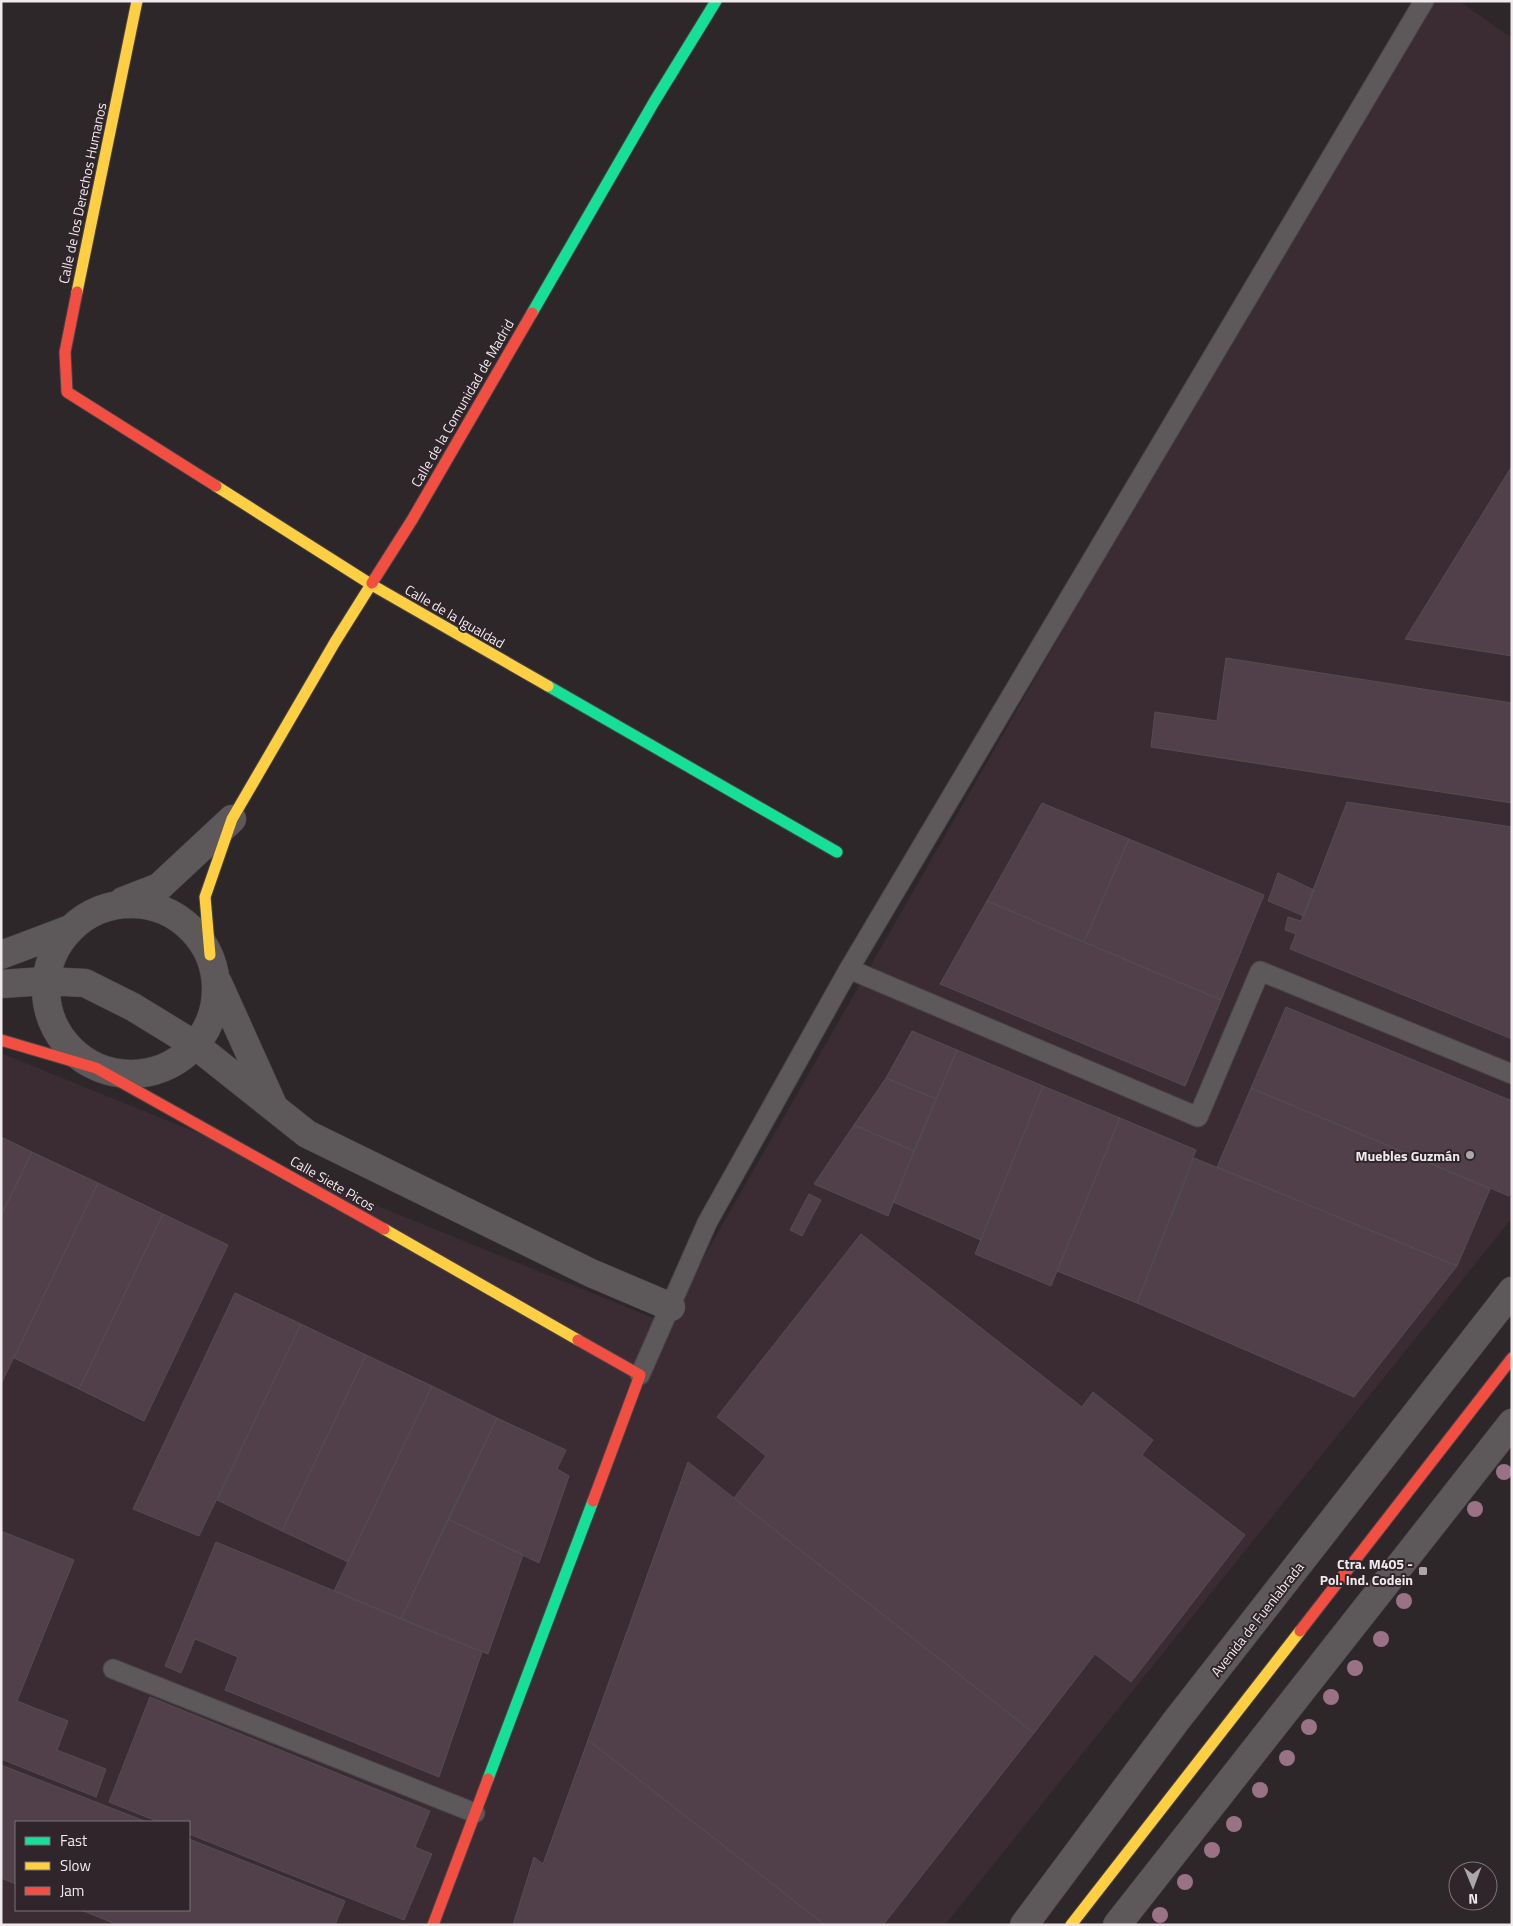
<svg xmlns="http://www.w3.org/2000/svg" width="1513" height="1926" font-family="'Titillium Web',sans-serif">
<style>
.built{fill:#3b2b33;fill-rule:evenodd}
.building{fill:#514049;stroke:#524e50}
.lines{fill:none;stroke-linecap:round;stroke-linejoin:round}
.lane-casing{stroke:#494447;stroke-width:21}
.street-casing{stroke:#494447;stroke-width:29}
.fast-casing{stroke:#494447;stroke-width:13}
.slow-casing{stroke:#494447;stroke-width:13}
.jam-casing{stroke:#494447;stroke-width:13}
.lane{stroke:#5d585a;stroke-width:19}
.street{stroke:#5d585a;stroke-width:28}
.fast{stroke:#16e098;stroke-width:11}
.slow{stroke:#ffcf43;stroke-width:11}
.jam{stroke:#f24e42;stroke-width:11}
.tree{fill:#9a7286}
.poi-dot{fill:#aca6a9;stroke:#2f252a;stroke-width:2}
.labels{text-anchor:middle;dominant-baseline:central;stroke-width:4;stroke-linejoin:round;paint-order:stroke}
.street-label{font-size:14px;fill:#f1eaed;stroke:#2f252a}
.poi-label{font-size:14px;font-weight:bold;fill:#f1eaed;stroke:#2f252a;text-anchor:end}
</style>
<rect width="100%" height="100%" fill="#2d272a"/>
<path class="built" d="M1423 1H1459L1512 38V1218L945 1925H1V1053L666 1323ZM16 1822H189V1910H16Z"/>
<path class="building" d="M1512 466V656L1405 639Z
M1226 658 1512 703V803L1151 747 1155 712 1217 721Z
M1347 802 1512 827V1039L1290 949 1296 934 1285 930 1288 917 1301 921Z
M1042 803 1129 839 1084 942 987 901Z
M1129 839 1264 895 1221 1000 1084 942Z
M1278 873 1314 890 1304 916 1268 901Z
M987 901 1221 1000 1185 1086 940 984Z
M1286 1007 1512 1101V1190L1509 1196 1251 1088Z
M912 1031 957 1050 936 1099 886 1078Z
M957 1050 1043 1086 981 1240 893 1202Z
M886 1078 936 1099 914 1151 854 1125Z
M1043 1086 1120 1118 1051 1286 975 1254Z
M1251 1088 1490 1189 1457 1266 1217 1167Z
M1120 1118 1196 1150 1137 1303 1057 1271Z
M854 1125 914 1151 888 1216 814 1184Z
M1 1137 32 1152 1 1216Z
M32 1152 98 1183 1 1384V1216Z
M1194 1158 1457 1266 1354 1397 1137 1303Z
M98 1183 163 1214 79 1389 14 1358Z
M809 1194 821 1200 802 1236 790 1230Z
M163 1214 228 1245 144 1421 79 1389Z
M861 1234 1082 1407 1093 1392 1153 1440 1142 1455 1245 1535 1131 1682 1095 1654 1034 1733 734 1498 766 1456 717 1417Z
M235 1293 301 1324 199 1536 133 1509Z
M301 1324 366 1355 282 1531 217 1500Z
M366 1355 432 1386 348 1562 282 1531Z
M432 1386 497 1418 401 1619 334 1591Z
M497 1418 566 1450 557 1469 569 1476 539 1563 448 1519Z
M688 1462 1034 1733 883 1925H825L588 1740Z
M448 1519 523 1555 488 1654 401 1619Z
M1 1531 74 1560 17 1701 68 1721 57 1750 106 1769 96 1797 1 1759Z
M216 1542 482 1652 439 1777 225 1690 238 1657 195 1639 181 1673 165 1666Z
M150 1697 430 1811 415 1847 432 1854 404 1920 189 1834V1822H159L109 1802Z
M588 1740 825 1925H513L534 1857 543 1864Z
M1 1765 147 1822H16V1884L1 1878Z
M189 1839 345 1901 335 1925H118L81 1910H189Z"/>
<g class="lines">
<g class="lane-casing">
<path id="lane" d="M1424 1 849 969 1198 1117 1260 971 1512 1074
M640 1375 707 1223 849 969
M113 1669 475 1813"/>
</g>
<g class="street-casing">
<path id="street" d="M123 901 159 887 232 819
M46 989a85 85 0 1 1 170 0a85 85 0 1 1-170 0Z
M1 955 70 929
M218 983 272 1103
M1 984 45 981 85 983 133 1007 195 1045 307 1134 591 1273 671 1307
M1024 1925 1176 1721 1512 1291
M1117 1925 1512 1423"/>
</g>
<g class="fast-casing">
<path id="fast" d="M532 313 654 102 716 1
M548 686 837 852
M488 1779 593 1501"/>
</g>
<g class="slow-casing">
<path id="slow" d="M77 292 137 1
M216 486 372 585 548 686
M210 955 205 897 232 819 335 642 372 583
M384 1229 578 1340
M1071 1925 1300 1631"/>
</g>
<g class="jam-casing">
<path id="jam" d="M77 292 65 352 67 392 216 486
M372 583 412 520 532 313
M1 1040 96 1068 384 1229
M578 1340 640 1375 593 1501
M1300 1631 1512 1358
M433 1925 488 1779"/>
</g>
<use href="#lane" class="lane"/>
<use href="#street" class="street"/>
<use href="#fast" class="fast"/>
<use href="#slow" class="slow"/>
<use href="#jam" class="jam"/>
</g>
<g class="tree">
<circle cx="1504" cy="1472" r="8"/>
<circle cx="1475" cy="1509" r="8"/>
<circle cx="1404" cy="1601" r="8"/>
<circle cx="1381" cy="1639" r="8"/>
<circle cx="1355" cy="1668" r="8"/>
<circle cx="1331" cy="1697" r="8"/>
<circle cx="1309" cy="1727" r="8"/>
<circle cx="1287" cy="1758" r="8"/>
<circle cx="1260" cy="1790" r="8"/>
<circle cx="1234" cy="1824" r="8"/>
<circle cx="1212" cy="1850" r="8"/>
<circle cx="1185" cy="1882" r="8"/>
<circle cx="1160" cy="1915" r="8"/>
</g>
<g class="poi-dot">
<circle cx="1470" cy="1155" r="5"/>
<rect x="1418" y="1566" width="10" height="10" rx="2.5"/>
</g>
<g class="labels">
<g class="street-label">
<text transform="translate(82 193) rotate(-78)">Calle de los Derechos Humanos</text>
<text transform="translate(462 403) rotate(-60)">Calle de la Comunidad de Madrid</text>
<text transform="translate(455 616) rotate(30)">Calle de la Igualdad</text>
<text transform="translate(333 1183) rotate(30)">Calle Siete Picos</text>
<text transform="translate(1257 1619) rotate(-52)">Avenida de Fuenlabrada</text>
</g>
<g class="poi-label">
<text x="1460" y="1155">Muebles Guzmán</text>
<text x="1413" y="1563">Ctra. M405 -<tspan x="1413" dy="16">Pol. Ind. Codein</tspan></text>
</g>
</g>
<rect width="1513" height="1926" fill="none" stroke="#f1eaed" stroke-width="5"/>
<rect x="15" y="1821" width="175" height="90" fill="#2f252a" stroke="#7d7478"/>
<rect x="25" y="1837" width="25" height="8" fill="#16e098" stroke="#7d7478"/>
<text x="60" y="1846" font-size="15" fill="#f1eaed">Fast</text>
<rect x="25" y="1862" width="25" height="8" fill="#ffcf43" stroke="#7d7478"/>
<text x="60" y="1871" font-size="15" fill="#f1eaed">Slow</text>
<rect x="25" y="1887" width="25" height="8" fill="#f24e42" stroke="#7d7478"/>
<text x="60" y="1896" font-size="15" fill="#f1eaed">Jam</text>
<g transform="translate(1473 1886) rotate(179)"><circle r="24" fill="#2f252a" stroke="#7d7478"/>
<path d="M0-4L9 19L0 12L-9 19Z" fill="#aca6a9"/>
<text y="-8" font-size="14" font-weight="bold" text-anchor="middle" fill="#f1eaed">N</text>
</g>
</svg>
